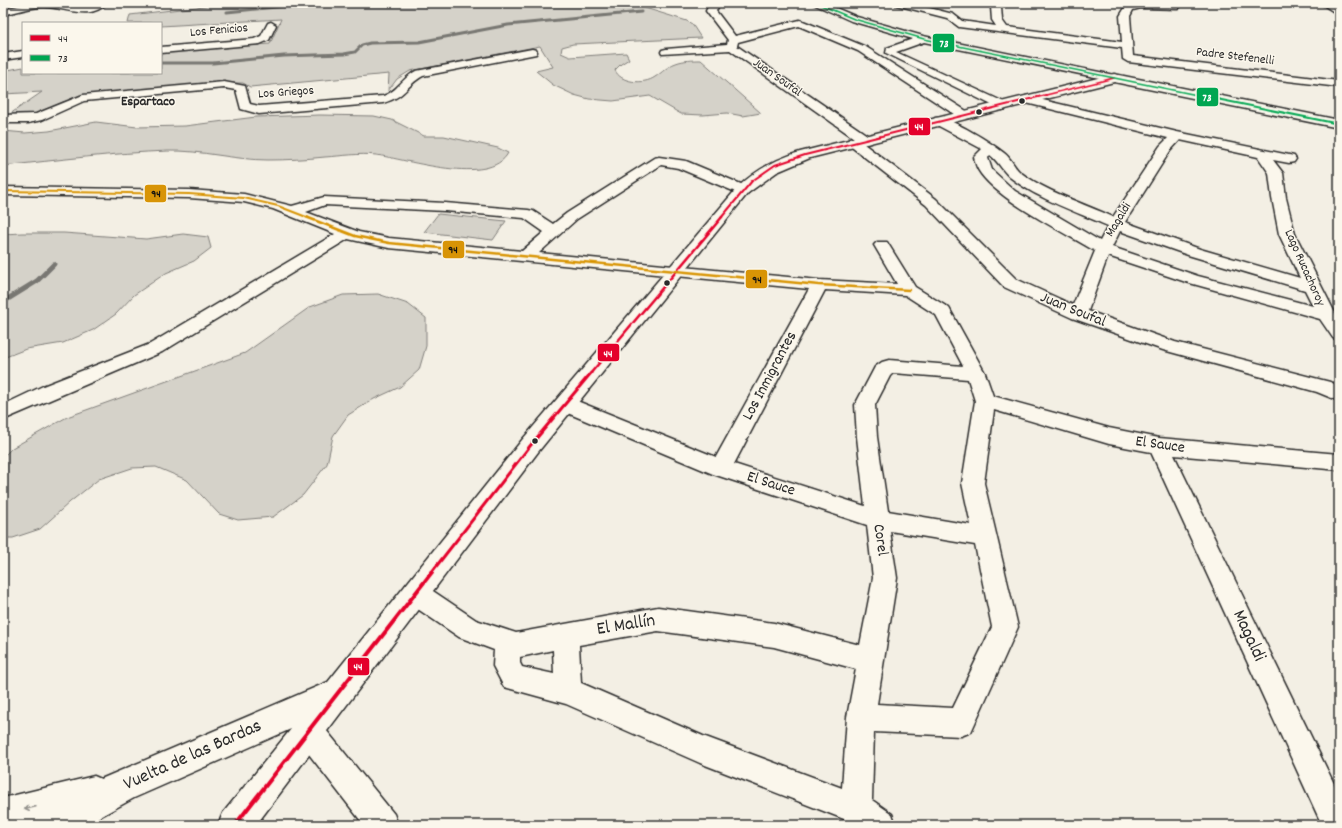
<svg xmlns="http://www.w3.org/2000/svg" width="1342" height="828" font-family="Dekko,sans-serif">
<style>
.green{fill:#d5d2c9;stroke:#807e7a}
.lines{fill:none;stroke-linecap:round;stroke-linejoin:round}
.stream-far1{stroke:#787772;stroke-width:3}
.stream{stroke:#787772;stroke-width:5}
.street-casing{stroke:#2b2b2b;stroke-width:3}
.secondary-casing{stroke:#2b2b2b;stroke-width:3}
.primary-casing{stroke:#2b2b2b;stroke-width:3}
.street{fill:#fbf7ec;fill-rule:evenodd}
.secondary{fill:#fbf7ec;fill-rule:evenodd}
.primary{fill:#fbf7ec;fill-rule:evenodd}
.bus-1-far4-casing{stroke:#fbf7ec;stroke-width:3}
.bus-1-far3-casing{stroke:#fbf7ec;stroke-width:4}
.bus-1-far2-casing{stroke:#fbf7ec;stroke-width:5}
.bus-1-far1-casing{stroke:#fbf7ec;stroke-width:6}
.bus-1-casing{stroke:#fbf7ec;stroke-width:7}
.bus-2-far1-casing{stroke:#fbf7ec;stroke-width:3}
.bus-2-casing{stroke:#fbf7ec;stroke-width:4}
.bus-3-far1-casing{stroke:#fbf7ec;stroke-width:4}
.bus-3-casing{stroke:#fbf7ec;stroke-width:5}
.bus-1-far4{stroke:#e4002b;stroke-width:1.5}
.bus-1-far3{stroke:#e4002b;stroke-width:2}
.bus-1-far2{stroke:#e4002b;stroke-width:2.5}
.bus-1-far1{stroke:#e4002b;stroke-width:3}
.bus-1{stroke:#e4002b;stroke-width:4}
.bus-2-far1{stroke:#00a651;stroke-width:1.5}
.bus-2{stroke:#00a651;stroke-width:2}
.bus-3-far1{stroke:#d89406;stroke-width:2}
.bus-3{stroke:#d89406;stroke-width:2.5}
.oneway{stroke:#93918c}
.bus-dot{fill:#2b2b2b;stroke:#fbf7ec;stroke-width:1.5}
.labels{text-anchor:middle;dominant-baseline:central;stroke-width:3;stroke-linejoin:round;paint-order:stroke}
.far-street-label{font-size:13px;fill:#2b2b2b;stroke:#fbf7ec}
.far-neighbourhood-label{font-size:14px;font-weight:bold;fill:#2b2b2b;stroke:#fbf7ec}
.street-label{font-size:16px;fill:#2b2b2b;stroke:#fbf7ec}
.near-street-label{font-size:19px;fill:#2b2b2b;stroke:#fbf7ec}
.line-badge{stroke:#fbf7ec;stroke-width:1.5}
.badge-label{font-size:11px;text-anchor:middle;font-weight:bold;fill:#fff}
.pale-badge-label{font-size:11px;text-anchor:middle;font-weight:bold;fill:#111}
</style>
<rect width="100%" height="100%" fill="#f3efe4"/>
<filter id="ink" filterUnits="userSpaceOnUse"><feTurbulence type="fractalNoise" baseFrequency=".025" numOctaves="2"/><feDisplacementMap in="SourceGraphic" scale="8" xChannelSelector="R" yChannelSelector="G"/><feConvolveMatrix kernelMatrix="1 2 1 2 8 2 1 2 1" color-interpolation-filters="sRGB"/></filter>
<g filter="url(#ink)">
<path class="green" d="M230 3H637L645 8 687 21 692 24 701 38 573 44 562 47 561 53 570 57 626 53 629 59 621 64 615 70C620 83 644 85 655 77 662 73 667 66 676 63 684 60 693 60 701 60L761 113 743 116 727 113 703 115 681 114 650 96 613 101 589 99 574 95 553 85 536 71 553 67 540 46 410 71 397 79 388 91 389 74 250 87 243 83H224L84 96 63 102 34 115 7 116 42 92 3 94V71L23 67V73H161V52L270 44 281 19 161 26V23H128L130 15Z
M320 115 374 116 392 120 424 136H444L498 148 508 153C490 187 406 159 376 155 359 153 342 156 325 157 306 159 287 160 268 160 234 160 202 150 168 151 113 153 58 160 3 166V131L25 133 49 131 96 122 137 127 185 126 256 117Z
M438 214 506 221 493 240 424 232Z
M22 233H64L146 239 183 234 208 237 211 248 194 261 166 273 134 295 116 314 93 330 63 343 26 349 3 358V234Z
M378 294 408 304 426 318V346L419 370 400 387 374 399 348 415 333 436 327 464 303 495 273 517 238 520 219 514 187 480 156 467 132 468 99 479 70 502 40 529 13 538H3V457L12 448 67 417 245 353 310 307 343 295Z"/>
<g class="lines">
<path class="stream-far1" d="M227 12 296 5 346 3
M161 63H213L284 56 344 54 355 52 362 45 370 43 419 42 508 25 641 12"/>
<path class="stream" d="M3 302 37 281 54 264"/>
<g class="street-casing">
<path id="street" d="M33 3H62L78 7 95 3H107C90 22 63 6 43 7 30 7 16 12 3 15V9Z
M710 3H720L716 11 735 36 800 20 803 21 866 47 968 112 970 115 968 118H960L858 51 799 26 738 42 737 46 870 137 871 140 870 143 864 144 936 199 1016 279 1073 305 1095 251C1062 231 1003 203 981 174 977 169 975 163 974 157L982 149 935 124 933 121 935 118C948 115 993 144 1004 153 1011 158 1014 167 1020 172 1044 191 1085 204 1113 217L1160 146 1168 138 1022 102 1020 100 1022 98 1026 96 1177 132 1294 156 1296 159 1294 162 1289 163 1273 160 1283 173 1286 198 1295 234 1339 321V340L1333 338 1320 319 1186 282 1108 256 1088 311 1175 342 1330 382 1339 386V401L1317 392 1163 350 1072 318 1004 287 926 205 849 145 848 142 849 139 854 138 730 50 662 54 661 52 662 50 666 49 727 44 728 40 706 11ZM1180 140 1258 157 1269 173 1272 198 1279 234 1300 278 1200 249 1125 222 1170 151ZM990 155C999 162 1003 172 1011 178 1038 199 1077 212 1108 226L1100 241 1015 191 992 170 988 158ZM1120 231 1188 255 1305 290 1313 306 1198 276 1112 247Z
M811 3H824L857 17 923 36 1114 75 1120 78 1114 81 924 42 896 52 1006 103 1008 106 1006 109 1002 110 886 53 887 48 913 39 851 21Z
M894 3H910L953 14 962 21 996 26 992 20 991 7 996 4 1001 7 1002 20 1007 27 1122 42 1120 16 1126 6 1138 3 1175 4 1180 7 1178 9 1141 8 1133 10 1130 16 1133 56 1339 81V87L1128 62 1123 59 1122 48 959 27 947 18 896 5Z
M271 22 276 25 269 40 260 44 161 53V47L254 39 261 36 268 23Z
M532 49 536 50 537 52 536 54 423 76C405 86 407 96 383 103L259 114 241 109 236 90 224 88 84 101 42 120 28 123H3V115L36 114 83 95 224 82 245 86 250 104 259 106 383 96C397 92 403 77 416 71Z
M23 51V57L3 60V54Z
M659 157 686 161 748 187 750 190 748 193H738L678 168 661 165 577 219 539 253 819 280 897 284 874 245 877 242H887L915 287 949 308 985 373 993 396 1109 428 1159 438 1339 454V470L1174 455 1339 794V825H1322L1151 452 1109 444 994 410 984 483 1018 627 971 732 961 736 874 732 872 800 892 814 896 825H847L844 819 700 763 566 704 504 687 493 666 494 650 459 637 406 601 403 593 406 585 415 582 424 585 476 620 516 633 658 607 774 623 860 645 873 578 867 525 713 474 558 409 555 404 558 399 565 397 572 399 716 457 809 289 389 248 348 239 162 352 3 420V405L43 386 150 344 335 234 273 209 244 202 189 198 3 195V187L189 190 244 194 292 206 324 197 445 203 528 210 533 211 553 224 567 213 654 158ZM325 205 445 211 524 218 544 232 522 251 389 238 359 232 306 212ZM825 290 905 295 936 315 963 366 889 360 882 362 875 367 855 405 857 437 865 506 734 464ZM893 373 968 379 975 401 962 483 971 525 888 511 877 437 875 405 890 376ZM890 531 975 545 992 627 953 708 877 704 897 578ZM658 631 774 647 856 669 847 717 842 788 703 736 581 683 579 645ZM553 650 554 674 522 667 520 663V657Z
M308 716 318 720 394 814 398 825H364L298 740 294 730 298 720Z"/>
</g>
<g class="secondary-casing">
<path id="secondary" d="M1114 74 1339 120V128L1114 82 810 158 777 172 748 193 538 452 256 825H218L223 813 291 729 134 798 85 825H3V798L94 776 101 779 328 682 522 440 738 187C756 170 776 159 800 152Z"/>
</g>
<g class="primary-casing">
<path id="primary" d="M1320 3H1332L1339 7V15Z"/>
</g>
<use href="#street" class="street"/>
<use href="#secondary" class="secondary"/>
<use href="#primary" class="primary"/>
<g class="bus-1-far4-casing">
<path id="bus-1-far4" d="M1042 96 1114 78"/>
</g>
<g class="bus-1-far3-casing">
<path id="bus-1-far3" d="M721 218 752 181 775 165 805 155 1046 95"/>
</g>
<g class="bus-1-far2-casing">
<path id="bus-1-far2" d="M590 374 722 217"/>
</g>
<g class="bus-1-far1-casing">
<path id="bus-1-far1" d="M431 573 530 446 591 373"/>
</g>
<g class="bus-1-casing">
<path id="bus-1" d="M235 825 432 572"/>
</g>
<g class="bus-2-far1-casing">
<path id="bus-2-far1" d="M816 3 854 19 924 39 1202 96"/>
</g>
<g class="bus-2-casing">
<path id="bus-2" d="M1197 95 1339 124"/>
</g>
<g class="bus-3-far1-casing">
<path id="bus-3-far1" d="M3 191 189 194 244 198 278 206 309 218"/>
</g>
<g class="bus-3-casing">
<path id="bus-3" d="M306 217 355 236 389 243 819 285 909 290"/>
</g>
<use href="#bus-1-far4" class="bus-1-far4"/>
<use href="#bus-1-far3" class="bus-1-far3"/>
<use href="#bus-1-far2" class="bus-1-far2"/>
<use href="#bus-1-far1" class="bus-1-far1"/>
<use href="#bus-1" class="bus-1"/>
<use href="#bus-2-far1" class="bus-2-far1"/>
<use href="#bus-2" class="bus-2"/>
<use href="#bus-3-far1" class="bus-3-far1"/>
<use href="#bus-3" class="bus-3"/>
</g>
<defs><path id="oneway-shaft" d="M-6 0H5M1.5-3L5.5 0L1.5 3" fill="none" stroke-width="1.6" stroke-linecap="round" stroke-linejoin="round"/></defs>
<use class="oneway" href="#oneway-shaft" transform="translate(30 808) rotate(167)"/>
</g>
<g class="bus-dot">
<circle cx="1022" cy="101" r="3.5"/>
<circle cx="979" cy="112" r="3.5"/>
<circle cx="667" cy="283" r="3.5"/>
<circle cx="535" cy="441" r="3.5"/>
</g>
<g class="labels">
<g class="far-street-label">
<text transform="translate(219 31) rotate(-5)">Los Fenicios</text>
<text transform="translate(1235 57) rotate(7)">Padre Stefenelli</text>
<text transform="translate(777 78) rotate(35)">Juan Soufal</text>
<text transform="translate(286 93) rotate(-4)">Los Griegos</text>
<text transform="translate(1119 220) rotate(-59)">Magaldi</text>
<text transform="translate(1304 268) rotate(66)">Lago Rucachoroy</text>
</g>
<g class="far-neighbourhood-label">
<text x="148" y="102">Espartaco</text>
</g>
<g class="street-label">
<text transform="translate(1073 310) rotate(22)">Juan Soufal</text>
<text transform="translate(770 376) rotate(-62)">Los Inmigrantes</text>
<text transform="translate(1160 445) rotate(8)">El Sauce</text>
<text transform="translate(771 484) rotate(18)">El Sauce</text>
<text transform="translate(880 540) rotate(82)">Corel</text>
</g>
<g class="near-street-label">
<text transform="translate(626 626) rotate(-9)">El Mallín</text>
<text transform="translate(1248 636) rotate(65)">Magaldi</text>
<text transform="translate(193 756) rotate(-24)">Vuelta de las Bardas</text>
</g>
</g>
<g class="line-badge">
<rect x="932" y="33" width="23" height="20" rx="4" fill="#00a651"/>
<rect x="1196" y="87" width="23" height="20" rx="4" fill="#00a651"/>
<rect x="908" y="117" width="23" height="19" rx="4" fill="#e4002b"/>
<rect x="144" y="184" width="23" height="19" rx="4" fill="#d89406"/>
<rect x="442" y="240" width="23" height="19" rx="4" fill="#d89406"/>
<rect x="745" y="269" width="23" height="20" rx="4" fill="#d89406"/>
<rect x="597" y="343" width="23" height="19" rx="4" fill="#e4002b"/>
<rect x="347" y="657" width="23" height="19" rx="4" fill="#e4002b"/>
</g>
<g class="badge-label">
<text x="944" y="47">73</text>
<text x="1207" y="101">73</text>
<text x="919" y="130">44</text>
<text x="608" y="357">44</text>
<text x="358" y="670">44</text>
</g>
<g class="pale-badge-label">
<text x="156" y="197">94</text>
<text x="453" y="253">94</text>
<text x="757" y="283">94</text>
</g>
<rect width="1342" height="828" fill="none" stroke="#fbf7ec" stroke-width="16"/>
<rect x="8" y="8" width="1326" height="812" fill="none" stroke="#2b2b2b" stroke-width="1.5" filter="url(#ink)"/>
<rect x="22" y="22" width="140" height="52" fill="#fbf7ec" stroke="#a8a59f"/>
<rect x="30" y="35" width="20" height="6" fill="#e4002b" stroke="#a8a59f"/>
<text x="58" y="42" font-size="12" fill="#2b2b2b">44</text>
<rect x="30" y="55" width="20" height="6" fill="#00a651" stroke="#a8a59f"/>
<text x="58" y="62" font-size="12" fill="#2b2b2b">73</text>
</svg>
